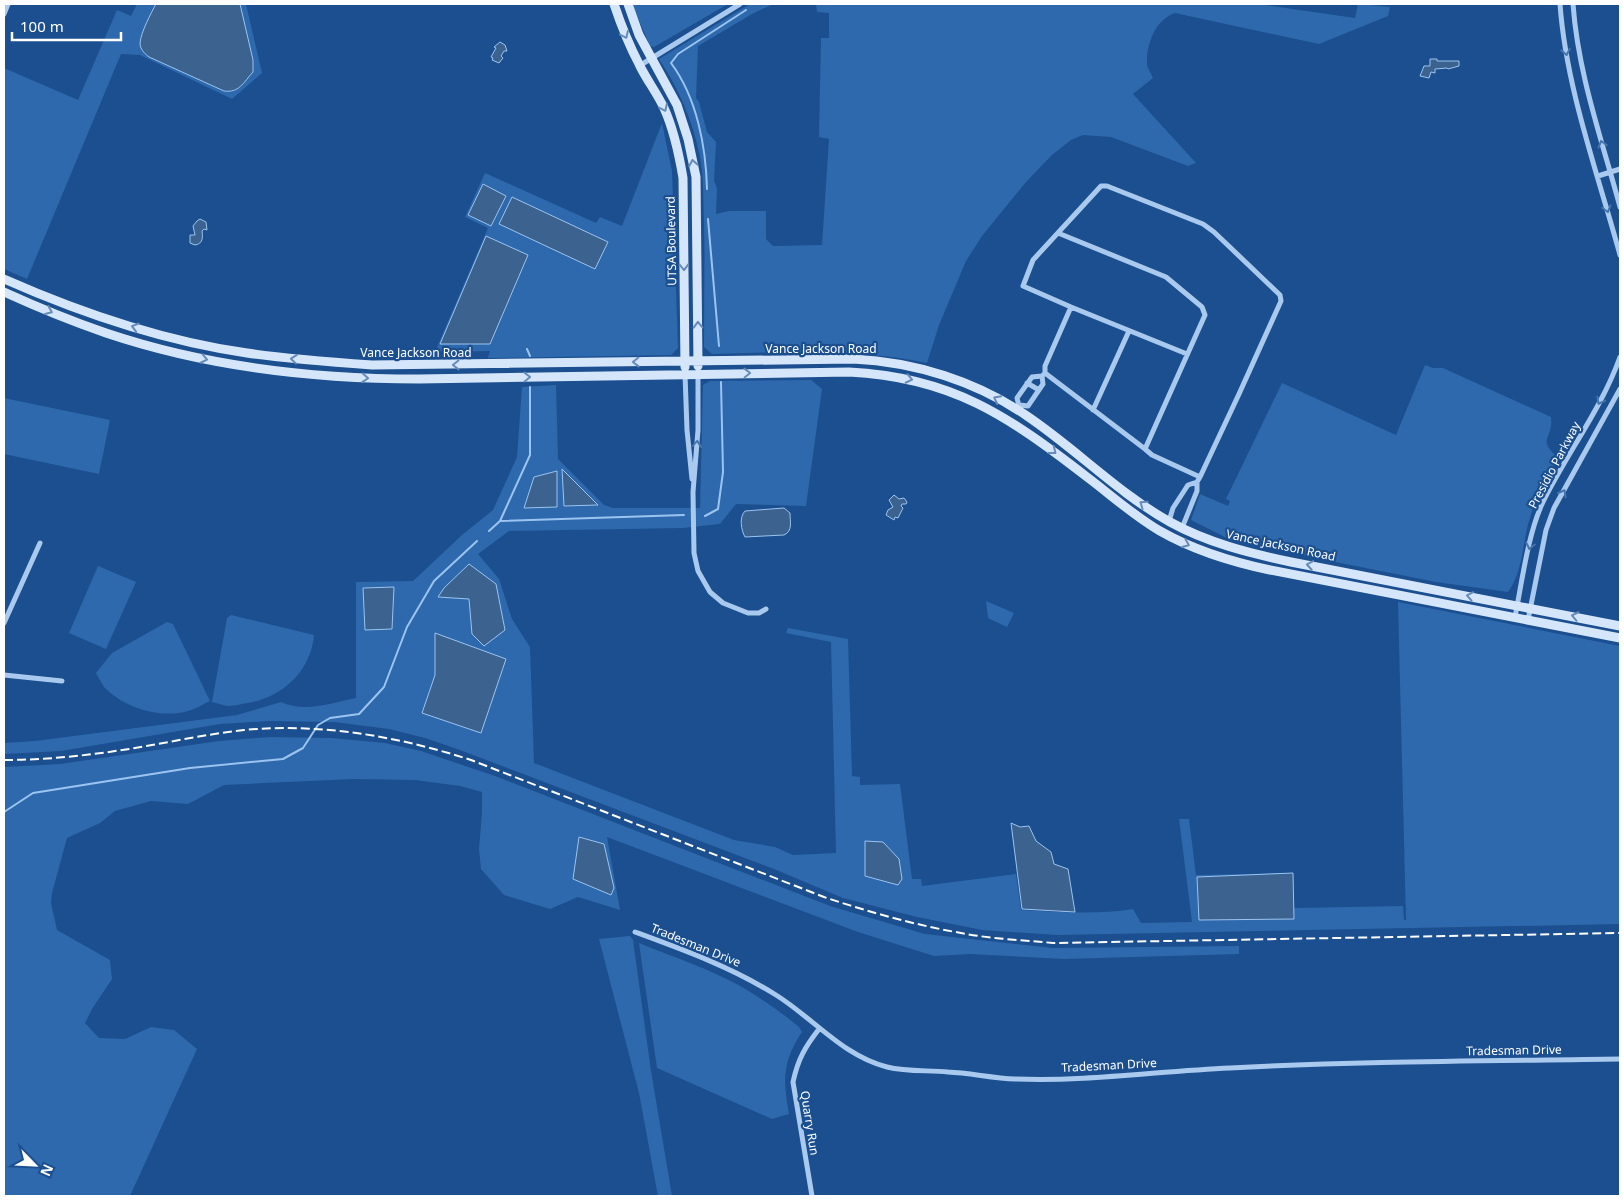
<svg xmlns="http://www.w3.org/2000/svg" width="1624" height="1200" font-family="'Noto Sans',sans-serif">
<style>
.green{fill:#2e69ad}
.water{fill:#3c6290;stroke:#9cc4f0}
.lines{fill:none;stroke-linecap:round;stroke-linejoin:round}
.stream{stroke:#9cc4f0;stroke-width:2}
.street{stroke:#a9c9ee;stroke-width:5}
.secondary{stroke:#d6e6fa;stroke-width:9}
.rail{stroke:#fff;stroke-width:2;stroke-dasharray:9 4;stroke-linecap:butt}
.oneway{stroke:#668bba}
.oneway2{stroke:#4674ac}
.labels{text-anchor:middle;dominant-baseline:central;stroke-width:4.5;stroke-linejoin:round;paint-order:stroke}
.street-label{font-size:12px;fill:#fff;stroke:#1b4f8f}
</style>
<rect width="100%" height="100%" fill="#1b4f8f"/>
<path class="green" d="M137 4H246L262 73 232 99 140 55 121 54 27 279 4 269V68L78 100 117 10 131 16Z
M632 4H728L654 47 650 46Z
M750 4H773L752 14 698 46 696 98 699 102 707 132 716 142 714 181 717 188 716 214 729 211H766V239L773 246 822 245 829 139 819 137 821 38H829V13L817 12 816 4H1258L1355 18 1358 4 1390 7 1388 16 1319 44 1175 13C1156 19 1146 44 1147 63 1147 68 1151 73 1153 78L1133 94 1196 163 1188 166 1111 137 1083 135 1071 140 1052 155 1026 182 982 236 966 261 939 325 927 363C856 348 784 352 712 354L704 347C704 305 705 263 704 221 703 200 704 178 700 157 693 121 679 89 659 59Z
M662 123 672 171 678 348 671 355 488 358 490 351 435 352 488 228 465 217 485 173 596 223 600 217 622 226Z
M1425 365 1433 368H1443L1551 417C1554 439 1535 439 1559 458 1548 478 1535 499 1529 521 1522 545 1523 572 1508 592L1436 582 1235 542 1191 520 1200 494 1228 506 1230 501 1226 499 1282 383 1396 435Z
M811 380 822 389 806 506 736 504 720 524 683 528 509 531 478 554 499 579 512 619 530 647 534 763 734 840 775 847 793 855 836 853 831 642 786 633 788 628 848 639 852 776 860 777V785L900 784 912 879H921L922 886 1016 874 1021 910C1058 912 1096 915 1133 909L1141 923 1192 922 1179 819H1189L1196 875 1293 873 1294 908 1403 906 1404 920H1406L1398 602 1620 646V924L1057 935 982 930 917 917 843 898 774 869 460 750 425 738 389 729 334 722 269 721 220 724 61 751 4 754V743L35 741 237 715 281 702C304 713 332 703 356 698V582L413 581 462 535 493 510 517 457 522 387 556 385 558 459 604 505 613 508H700L703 385 710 381Z
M4 398 110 420 99 474 4 454Z
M98 566 136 582 106 649 69 633Z
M986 601 1014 613 1007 627 988 618Z
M231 615 314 635C311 673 279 700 242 704 238 705 232 706 227 706 222 705 217 703 212 702L227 618Z
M167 622 173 624 210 701C203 704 196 709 188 711 160 719 124 708 104 687 101 683 99 678 96 673L112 653Z
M270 737 332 738 385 743 421 751 495 776 830 906 925 934 1053 948 1239 946V954L1064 959 970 954 934 956 858 932 607 837 620 910 578 897 550 909 504 895 481 869 479 849 482 813V792L460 786 415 780 354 779 224 785 188 804 151 801 115 811 100 823 67 838 52 893 51 903 57 930 110 960 112 979 92 1009 85 1023 99 1038 125 1039 151 1027 174 1030 197 1049 130 1196H4V767L60 764 219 741Z
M630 936 633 940 651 1071 672 1196H658L639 1093 599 939Z
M639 943C673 957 710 969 742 987 762 999 781 1012 799 1027L802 1032C782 1062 783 1080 789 1114L772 1119 657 1068Z"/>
<path class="water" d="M156 4H240L253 60V72C243 83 239 93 224 91L149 57C144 53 140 49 140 43 141 32 151 13 156 4Z
M500 42 505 45 507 51H504L501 56 503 58 499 63 492 60 493 58 491 57 496 48 494 47Z
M1430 59H1437V61H1459V66L1448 69 1447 68 1435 69V73L1431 72 1429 78 1420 76 1424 66H1430Z
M483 184 506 196 491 226 468 215Z
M512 197 608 242 595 269 499 224Z
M200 219 206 222 207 230 204 229 202 231C203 237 203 244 195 245L190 243V235H195L193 226 197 221Z
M486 236 528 255 490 344H440Z
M562 469 598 505 564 506Z
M557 471V507L524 508 534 477Z
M894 495 899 499 904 498 907 502 906 504H902L901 506 903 508 898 518 895 517 894 520 886 515 888 510 893 507 889 500Z
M784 508 790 513C790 522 793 531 784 535L745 537C741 530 739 517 745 511Z
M469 564 496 584 505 630 484 646 472 634 469 599 438 597 444 588Z
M394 587 392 629 365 630 363 588Z
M435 633 506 659 481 733 422 713 435 675Z
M1011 823 1020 827 1029 826 1036 841 1051 852 1054 864 1068 869 1075 912 1022 909Z
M579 837 604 844 614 888 611 895 573 879Z
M865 841 883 842 899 859 902 879 898 885 865 876Z
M1293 873 1294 919 1199 920 1197 877Z"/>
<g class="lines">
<path class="stream" d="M707 189C706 147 697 98 671 63L678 54 746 10
M708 219 719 346
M527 349 530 356
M705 516 718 509 723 472 721 382
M500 521 684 515
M489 531 500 521 530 455V387
M4 812 33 793 190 768 283 759 303 748 318 725 330 718 359 714 384 687 407 627 434 581 477 541"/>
<path class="street" d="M1560 4C1566 88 1598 174 1620 255
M1573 4C1578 74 1602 140 1620 207
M4 14 8 4
M639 66 740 4
M1598 176 1620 169
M1071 307 1187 354
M1045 373 1145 449
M685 374 687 430 692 479
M698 374V430L693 492 694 553 698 571 710 592 723 603 748 613H759L766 609
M1027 383 1039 390
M1020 405 1028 406 1043 384 1042 376 1045 373V366L1071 307 1023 286 1033 260 1101 186H1107L1203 224 1214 232 1280 295 1281 301 1239 394 1200 477 1152 455 1145 449 1205 315 1202 307 1166 277 1058 233
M1019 406 1017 398 1032 377 1042 376
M1093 410 1129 331
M1169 521 1173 508 1186 488 1188 485 1197 482
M1182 528 1197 491V482L1200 477
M1515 617C1522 582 1528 533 1543 502 1567 453 1602 408 1620 357
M1528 620 1546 530 1554 508 1620 389
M4 623 40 543
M4 675 62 681
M635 932C684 950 731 967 776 995 813 1018 843 1056 887 1067 907 1072 928 1070 948 1072 970 1073 992 1078 1015 1079 1086 1082 1159 1071 1230 1068 1360 1061 1490 1061 1620 1059
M812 1196 793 1082C798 1059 805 1047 819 1029"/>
<path class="secondary" d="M614 4C621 25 629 45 639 64 646 79 657 93 664 108 674 130 679 154 683 178L685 367
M628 4 639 35 677 105 688 139 696 177 698 366
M4 279C81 313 163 341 247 353 288 359 330 362 372 365L853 359C915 362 976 381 1027 416 1076 449 1118 493 1170 522 1208 543 1249 553 1291 562L1620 626
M4 292C37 307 71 321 106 333 207 367 313 379 419 379L849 372C952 377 1008 416 1087 477 1111 495 1134 516 1160 531 1195 551 1232 562 1270 570L1620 638"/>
<path class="rail" d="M4 760C48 760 92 755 135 748 171 742 207 734 244 730 321 723 397 736 471 760L824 897C869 912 915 925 961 933 991 939 1023 940 1053 943L1620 933"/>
</g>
<defs><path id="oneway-chevron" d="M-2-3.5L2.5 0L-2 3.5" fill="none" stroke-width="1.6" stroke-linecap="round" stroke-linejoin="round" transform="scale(1.25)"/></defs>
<g class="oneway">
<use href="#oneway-chevron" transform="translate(625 35) rotate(65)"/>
<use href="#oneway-chevron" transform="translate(664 108) rotate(65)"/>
<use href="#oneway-chevron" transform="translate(693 163) rotate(-99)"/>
<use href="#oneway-chevron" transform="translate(684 267) rotate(89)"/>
<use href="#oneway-chevron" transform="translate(49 311) rotate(23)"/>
<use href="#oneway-chevron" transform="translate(698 325) rotate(-91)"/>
<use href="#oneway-chevron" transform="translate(135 327) rotate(-164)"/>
<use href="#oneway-chevron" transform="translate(204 359) rotate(12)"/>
<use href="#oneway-chevron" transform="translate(294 359) rotate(-174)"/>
<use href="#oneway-chevron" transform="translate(636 362) rotate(179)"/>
<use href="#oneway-chevron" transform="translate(456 365) rotate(179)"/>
<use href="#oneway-chevron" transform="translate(747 373) rotate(-1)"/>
<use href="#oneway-chevron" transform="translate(527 377) rotate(-1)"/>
<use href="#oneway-chevron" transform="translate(365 378) rotate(4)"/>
<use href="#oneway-chevron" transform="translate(909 379) rotate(12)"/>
<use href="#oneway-chevron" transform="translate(997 399) rotate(-153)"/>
<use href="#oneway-chevron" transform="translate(1053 451) rotate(38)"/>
<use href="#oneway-chevron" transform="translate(1143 504) rotate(-145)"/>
<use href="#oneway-chevron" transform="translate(1186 544) rotate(23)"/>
<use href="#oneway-chevron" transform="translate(1310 565) rotate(-170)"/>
<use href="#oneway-chevron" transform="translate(1470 596) rotate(-169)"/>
<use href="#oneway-chevron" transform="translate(1575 616) rotate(-168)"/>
</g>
<g class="oneway2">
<use href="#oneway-chevron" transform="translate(1566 52) rotate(80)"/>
<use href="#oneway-chevron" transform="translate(1602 144) rotate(-106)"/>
<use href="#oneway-chevron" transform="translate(1607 209) rotate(74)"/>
<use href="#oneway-chevron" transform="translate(1600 401) rotate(118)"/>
<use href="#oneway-chevron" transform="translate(697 444) rotate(-85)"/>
<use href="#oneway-chevron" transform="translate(1563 493) rotate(-61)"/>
<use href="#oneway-chevron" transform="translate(1530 546) rotate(102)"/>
</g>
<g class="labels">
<g class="street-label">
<text transform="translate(671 241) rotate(-91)">UTSA Boulevard</text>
<text x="821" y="348">Vance Jackson Road</text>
<text x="416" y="352">Vance Jackson Road</text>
<text transform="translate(1554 465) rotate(-62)">Presidio Parkway</text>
<text transform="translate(1281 545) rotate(12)">Vance Jackson Road</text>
<text transform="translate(696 945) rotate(22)">Tradesman Drive</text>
<text transform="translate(1514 1050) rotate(-1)">Tradesman Drive</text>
<text transform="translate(1109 1065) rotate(-3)">Tradesman Drive</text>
<text transform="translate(810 1123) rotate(81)">Quarry Run</text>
</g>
</g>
<rect width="1624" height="1200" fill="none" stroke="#ffffff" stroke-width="10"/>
<g transform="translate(35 1165) rotate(114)" stroke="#1b4f8f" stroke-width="4" paint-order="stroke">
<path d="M0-4L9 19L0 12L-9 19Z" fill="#ffffff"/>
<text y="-8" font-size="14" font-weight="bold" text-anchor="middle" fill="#ffffff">N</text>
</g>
<path d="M12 32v8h109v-8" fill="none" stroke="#ffffff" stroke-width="2.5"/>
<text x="20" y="32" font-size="15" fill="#ffffff" stroke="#1b4f8f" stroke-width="4" paint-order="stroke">100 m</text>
</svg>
